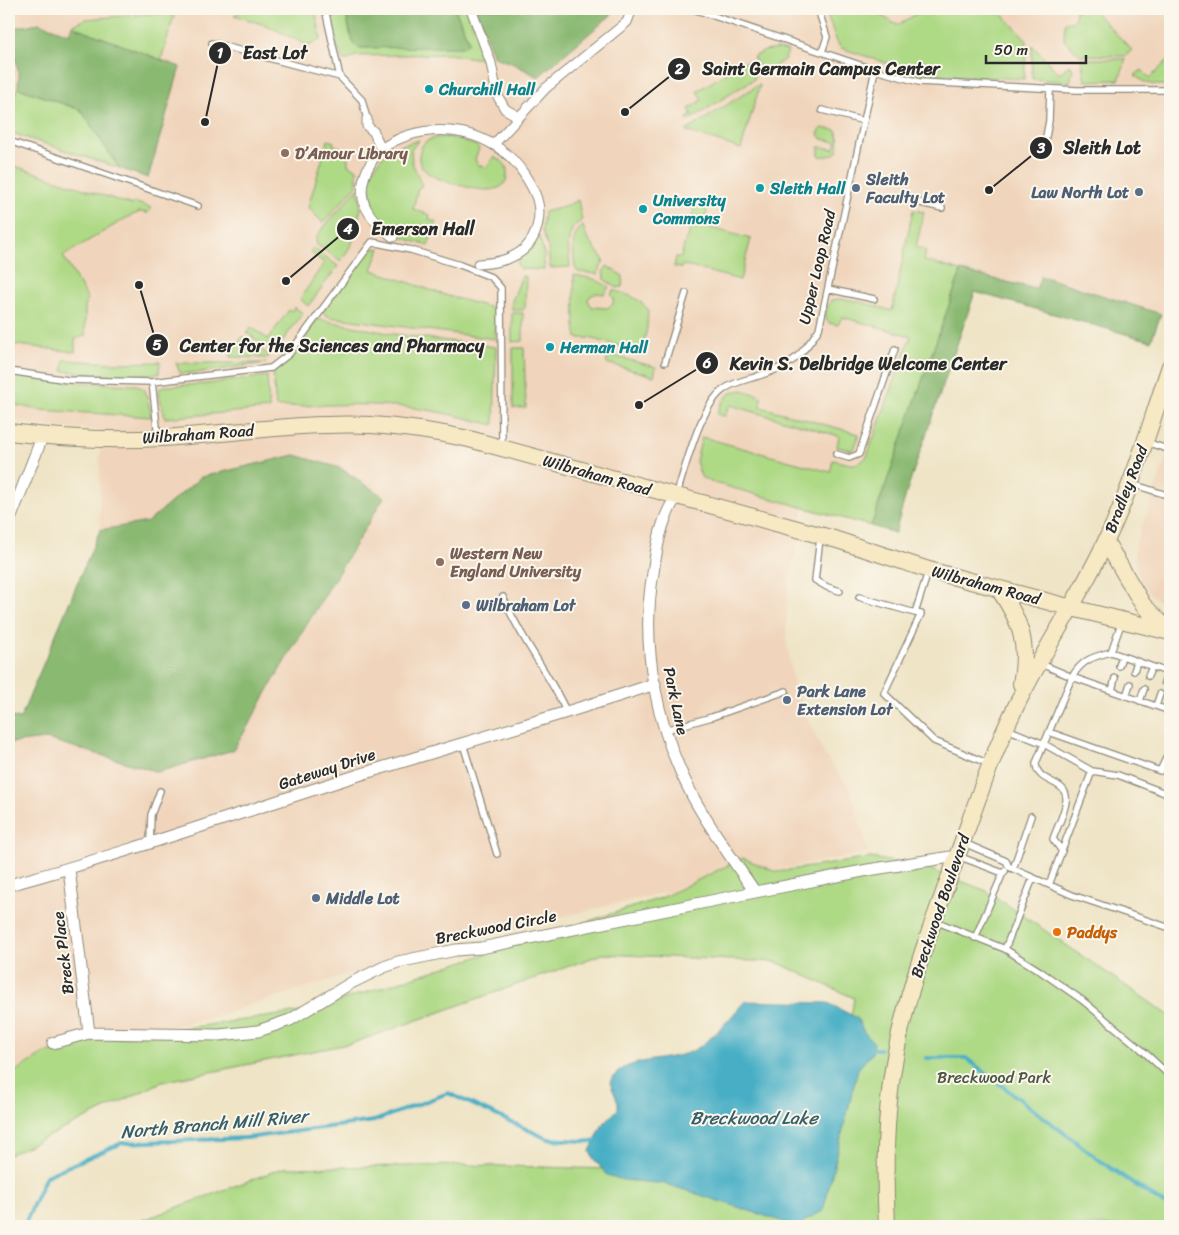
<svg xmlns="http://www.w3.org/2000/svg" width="1179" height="1235" font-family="Sriracha,sans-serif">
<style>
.built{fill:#f0d5bc}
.green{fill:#aed985;stroke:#6c8258}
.forest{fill:#8ab972;stroke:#5a724e}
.water{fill:#46aec5;stroke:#386c78}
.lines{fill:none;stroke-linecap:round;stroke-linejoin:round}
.stream{stroke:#46aec5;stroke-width:4}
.service-casing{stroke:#8d8878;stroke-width:8}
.pedestrian-casing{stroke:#8d8878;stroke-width:11}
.minor-casing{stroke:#8d8878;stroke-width:13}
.secondary-casing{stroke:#8d8878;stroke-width:18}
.service{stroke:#fff;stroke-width:5.5}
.pedestrian{stroke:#fff;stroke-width:9}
.minor{stroke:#fff;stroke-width:11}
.secondary{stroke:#f6e9c3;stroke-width:16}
.culture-dot{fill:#0f9aa8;stroke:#fbf7ec;stroke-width:2}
.education-dot{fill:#8d6e63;stroke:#fbf7ec;stroke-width:2}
.service-dot{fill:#5c6f8a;stroke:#fbf7ec;stroke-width:2}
.food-dot{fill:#e8710a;stroke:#fbf7ec;stroke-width:2}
.labels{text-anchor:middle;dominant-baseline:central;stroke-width:4;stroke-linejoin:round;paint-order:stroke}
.culture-label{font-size:16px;font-weight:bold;fill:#0d838f;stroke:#fbf7ec;text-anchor:start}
.education-label{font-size:16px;font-weight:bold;fill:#785e54;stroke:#fbf7ec;text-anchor:start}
.service-label{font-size:16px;font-weight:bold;fill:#4e5e75;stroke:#fbf7ec;text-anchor:start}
.street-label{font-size:16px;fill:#2b2b2b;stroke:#fbf7ec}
.food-label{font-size:16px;font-weight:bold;fill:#c56008;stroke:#fbf7ec;text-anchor:start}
.park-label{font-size:16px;fill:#4c5642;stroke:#fbf7ec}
.water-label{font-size:18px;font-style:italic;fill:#365f69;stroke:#fbf7ec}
.leader{fill:none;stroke:#2b2b2b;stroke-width:2}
.callout-dot{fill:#2b2b2b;stroke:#fbf7ec;stroke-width:2}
.mark-label{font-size:15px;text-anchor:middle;font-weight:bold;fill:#fff}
.callout-label{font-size:18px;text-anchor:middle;font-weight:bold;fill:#2b2b2b;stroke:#fbf7ec;stroke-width:4;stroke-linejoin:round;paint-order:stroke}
</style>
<rect width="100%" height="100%" fill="#fbf7ec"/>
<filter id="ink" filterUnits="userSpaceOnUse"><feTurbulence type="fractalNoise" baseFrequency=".02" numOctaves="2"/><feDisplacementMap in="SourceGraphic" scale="10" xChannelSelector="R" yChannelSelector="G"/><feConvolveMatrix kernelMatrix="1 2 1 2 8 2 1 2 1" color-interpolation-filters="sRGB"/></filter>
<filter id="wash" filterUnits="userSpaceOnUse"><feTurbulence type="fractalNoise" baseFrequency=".0096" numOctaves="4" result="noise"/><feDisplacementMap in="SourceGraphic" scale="20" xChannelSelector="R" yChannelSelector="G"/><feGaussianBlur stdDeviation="1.12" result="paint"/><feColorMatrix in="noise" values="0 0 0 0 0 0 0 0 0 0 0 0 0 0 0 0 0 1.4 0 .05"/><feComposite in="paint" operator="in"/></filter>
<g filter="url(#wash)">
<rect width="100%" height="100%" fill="#efe4c6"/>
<path class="built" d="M9 9H1170V289L1151 341 944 282 857 519 804 506 787 595 786 639 794 686 822 751 851 790 868 852 658 894 437 946 207 1019 44 1054 9 1073V716L20 719 100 530V430L39 426 9 419Z
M1170 446V606L1160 602 1148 591 1139 578 1135 558V546Z"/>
<path class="green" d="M245 9H315L321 39 309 46 268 26 234 15Z
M328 9H345L350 34 359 48 466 45 469 41 455 9H467L485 57 481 59 449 54 355 56 349 60H343L334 38Z
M836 9H870L897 25 925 9H997L1027 40 1024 79 919 74 841 48 837 42 827 14Z
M1076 9H1092L1132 50 1125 56 1080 55 1064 40 1065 22H1072L1075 19Z
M175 12 161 60 72 26 85 19Z
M1032 45 1059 74 1069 65 1073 69 1070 82 1032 79Z
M777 49 788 51 785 59 769 70 760 67 753 57 765 51Z
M1170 58V85C1156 85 1145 86 1135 75L1142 70 1150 78Z
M1080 59H1126L1119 80 1085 81 1082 62Z
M748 60 756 71 754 79 688 121 687 118 692 115 689 109 702 100 697 91Z
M758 85H760L741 149 686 131Z
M18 88 81 110 119 168 9 132V113Z
M821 128 836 130 837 132C841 149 839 158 819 156V147L834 149 837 142 822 139 818 134Z
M444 137H452L477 146 479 149 475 159 478 165 487 167 494 157C500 159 506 163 507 170 510 199 474 189 459 185 443 181 413 173 420 151 423 139 433 138 444 137Z
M328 140 334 142 333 145 340 147V151L348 158V165L357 169V185L323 223 308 207Z
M419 140 411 150 412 162 422 186 418 188 413 209 430 215 429 220 436 222 428 246C415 241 397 238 386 227 367 210 361 187 376 165 379 161 382 156 386 153 395 146 408 144 419 140Z
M9 164 132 205 134 202 152 208 148 213 140 212 128 217 63 256 88 299 85 305V336L75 339V352L9 344Z
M358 188 361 208 352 244 341 261 317 245 316 240 318 234Z
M578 200 582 221C564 228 569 252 570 267L550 268 548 248 542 231 544 212 564 207Z
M695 203 701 204V208L707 210 704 226 751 239 740 280 683 265 681 268 674 267 676 257H681L686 238H688Z
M913 210 924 212 916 247 926 250 924 261 961 271 871 526 711 482 701 477 696 461 702 437 830 472 833 460C847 463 857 469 867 456L911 336 842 317 838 325 829 323 826 319V311L831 300C847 296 875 306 892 311Z
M583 226 587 238 604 260 598 274 578 272 575 268C574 253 569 236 583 226Z
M539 236 544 253V270L520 269 517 264 518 260 531 250Z
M313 248 338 266 308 306 300 299 324 263 310 252Z
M380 248 372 270 448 296 496 309 495 339 330 317 322 313 368 250Z
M607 266 623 276 622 287 617 288 605 280 603 272Z
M574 275 594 279 609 287 604 294 597 293 590 296 588 300 592 307 607 308 613 304 614 298 611 295 613 290C629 296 635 295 648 309L647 328 642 349 638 351 589 338H577L575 326Z
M522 276H526L525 307 523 310H512V301Z
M294 307 303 313 274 353 247 333 251 327 268 339 289 310 292 311Z
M512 313H523V341L512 342Z
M317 319 393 334 496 347 494 425C476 421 457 415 438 412 385 401 329 405 276 407L273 373C294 361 304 339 317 319Z
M242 337H245L270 356 266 358 230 357Z
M513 348H524L526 408H513Z
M610 355 656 367 654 376 606 363Z
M64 360 116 363 160 362 159 374 105 375 63 371Z
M176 363H266L195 373H180Z
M9 374 68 382 137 385 145 390 152 417 40 410 9 404Z
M267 376 269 409 165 418 159 394 160 388 165 386 206 384Z
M742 390 761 396V407L859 434 855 447 852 450 837 447 839 436 730 405 725 416 717 414C722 401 726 392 742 390Z
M743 858 776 872 871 858 924 867 987 891 1170 1016V1226H127L283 1168 467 1165 788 1174 836 1113 854 998 776 962 603 954 353 1043 162 1082 9 1155V1075L44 1054 93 1041 308 1011 661 898Z"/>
<path class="forest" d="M345 9H455L469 42 466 45 462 47 359 48 353 44Z
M476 9H618L538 77 514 64 494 57Z
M39 23 69 34 72 26 180 67 148 178 119 168 81 110 18 88 19 75 9 29Z
M961 271 1036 289 1041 276 1161 314 1151 341 975 292 908 487 895 533 871 526Z
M295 455 340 468 384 497 283 664 245 731 233 750 158 772 47 739 9 743V716L20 719 100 530 148 522 201 477Z"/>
<path class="water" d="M745 1001 828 1003 857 1018 864 1032 874 1043 872 1053 858 1069 823 1211 804 1221 801 1226H796L666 1184 623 1180 607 1175 593 1158 590 1151 603 1124 618 1109V1102L610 1083C622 1054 672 1064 696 1049 716 1036 730 1018 745 1001Z"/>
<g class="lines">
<path class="stream" d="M869 1049H880
M926 1058H966L1106 1165 1170 1208
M24 1226 46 1176 122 1143 246 1138 374 1121 448 1093 548 1139 599 1142"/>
</g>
</g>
<g filter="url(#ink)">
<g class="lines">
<g class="service-casing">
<path id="service" d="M325 9 340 77
M693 9 875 70 919 82 1077 90H1170
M818 9 827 37 822 52
M212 43 340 77 362 100 367 119
M9 63 11 79 9 96
M822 110 864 121
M9 141 198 206
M1043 152 1049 121 1050 89
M896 197 942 208
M828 289 874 299
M665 362 686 293
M9 371 68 380 152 382 271 368 289 354 372 242 411 250 460 265 491 277 501 288 502 445
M152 382 158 436
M1146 442 1170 450
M836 454 849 458 859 454 895 349
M1132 484 1170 496
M677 493C686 466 700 407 723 390 733 382 746 380 758 376 791 366 801 357 819 329L875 70
M820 538 815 580 827 587 840 591
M928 572 915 613 921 614 884 693 934 741 989 764
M503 597C520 638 549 673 567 713
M859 597 915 613
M1111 652 1170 673
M1041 664 1072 677C1082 660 1092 657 1111 652L1122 621
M1119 666 1122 656
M1134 671 1137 662
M1148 676 1152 667
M1164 682 1168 673
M1112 691 1115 678
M1126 696 1130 684
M1140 701 1144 689
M1156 706 1160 694
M1007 729 1044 744 1092 771 1118 775 1170 795
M665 730 712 717 786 691
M1049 732 1160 771 1170 750
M463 744 497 854
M150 842 151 815 160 791
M964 843 1006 861 1009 867 1072 895 1170 928
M1062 851 1053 839C1057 827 1065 813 1066 801 1069 779 1036 785 1036 763L1072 677 1170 711
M958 856 1003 873 1005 871
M1013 869 1031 816
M1049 885 1092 771
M935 921 1005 949 1040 971 1082 1000 1141 1049 1170 1076
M975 938 1003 873
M1005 949 1033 878"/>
</g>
<g class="pedestrian-casing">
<path id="pedestrian" d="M471 9 491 63 497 95 505 109 519 117
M367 119V126L374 132 381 150
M494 144 546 88 627 22 632 9
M393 237C369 219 354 200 367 170 372 160 379 149 389 144 433 118 496 130 524 174 535 191 543 205 537 227 530 255 504 263 478 264"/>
</g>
<g class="minor-casing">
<path id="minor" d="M676 497C661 520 657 545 653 573 640 648 657 729 693 797 711 830 734 861 755 892
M9 522 43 435
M69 869 89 1033
M9 885C128 853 244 811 362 774 460 744 558 716 655 684
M53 1043 89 1033 219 1035 258 1031 290 1020 351 983 384 967 398 962 456 950 481 948 755 892 868 870 957 856"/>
</g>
<g class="secondary-casing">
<path id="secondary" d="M9 432C58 438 110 441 160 438 230 434 301 422 372 425 404 427 437 432 469 439L834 539 929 570 1072 608 1170 632
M1106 542 1143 605 1170 632
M998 588C1021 621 1029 644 1021 684
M887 1226C884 1168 885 1109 896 1052 909 984 934 919 958 854 976 804 993 752 1017 704 1044 649 1079 599 1105 543 1133 486 1150 425 1170 366"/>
</g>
<use href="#service" class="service"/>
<use href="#pedestrian" class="pedestrian"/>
<use href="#minor" class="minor"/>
<use href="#secondary" class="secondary"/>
</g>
</g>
<g class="culture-dot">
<circle cx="429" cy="89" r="5"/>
<circle cx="760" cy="188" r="5"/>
<circle cx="643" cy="209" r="5"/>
<circle cx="550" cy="347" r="5"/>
</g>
<g class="education-dot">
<circle cx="285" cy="153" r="5"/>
<circle cx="440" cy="562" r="5"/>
</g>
<g class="service-dot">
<circle cx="856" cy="188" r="5"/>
<circle cx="1139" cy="192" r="5"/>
<circle cx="466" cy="605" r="5"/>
<circle cx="787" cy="700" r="5"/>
<circle cx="316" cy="898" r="5"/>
</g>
<circle class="food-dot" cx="1057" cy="932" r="5"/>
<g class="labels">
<g class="culture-label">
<text x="439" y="89">Churchill Hall</text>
<text x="770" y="188">Sleith Hall</text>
<text x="653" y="200">University<tspan x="653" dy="18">Commons</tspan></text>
<text x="560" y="347">Herman Hall</text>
</g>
<g class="education-label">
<text x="295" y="153">D’Amour Library</text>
<text x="450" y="553">Western New<tspan x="450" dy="18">England University</tspan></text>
</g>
<g class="service-label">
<text x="866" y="179">Sleith<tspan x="866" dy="18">Faculty Lot</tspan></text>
<text x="1129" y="192" text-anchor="end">Law North Lot</text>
<text x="476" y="605">Wilbraham Lot</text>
<text x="797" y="691">Park Lane<tspan x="797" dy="18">Extension Lot</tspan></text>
<text x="326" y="898">Middle Lot</text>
</g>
<g class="street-label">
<text transform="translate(817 267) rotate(-77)">Upper Loop Road</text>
<text transform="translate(198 434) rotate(-4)">Wilbraham Road</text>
<text transform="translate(597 475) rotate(16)">Wilbraham Road</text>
<text transform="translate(1126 489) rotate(-69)">Bradley Road</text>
<text transform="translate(986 585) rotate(15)">Wilbraham Road</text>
<text transform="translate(676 701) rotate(78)">Park Lane</text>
<text transform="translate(327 769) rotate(-18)">Gateway Drive</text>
<text transform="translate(940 906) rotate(-71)">Breckwood Boulevard</text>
<text transform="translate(496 927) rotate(-11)">Breckwood Circle</text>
<text transform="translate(63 953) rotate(-97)">Breck Place</text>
</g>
<g class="food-label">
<text x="1067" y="932">Paddys</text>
</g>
<g class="park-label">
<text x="994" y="1077">Breckwood Park</text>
</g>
<g class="water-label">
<text x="754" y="1118">Breckwood Lake</text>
<text transform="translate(214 1124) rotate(-5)">North Branch Mill River</text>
</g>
</g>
<path class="leader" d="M205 122L220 53M625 112L679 69M989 190L1041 148M286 281L348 229M139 285L157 345M639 405L707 363"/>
<g class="callout-dot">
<circle cx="205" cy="122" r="5"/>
<circle cx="625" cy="112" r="5"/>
<circle cx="989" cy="190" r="5"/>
<circle cx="286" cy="281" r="5"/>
<circle cx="139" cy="285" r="5"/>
<circle cx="639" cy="405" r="5"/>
<circle cx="220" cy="53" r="12"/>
<circle cx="679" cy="69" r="12"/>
<circle cx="1041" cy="148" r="12"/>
<circle cx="348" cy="229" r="12"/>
<circle cx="157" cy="345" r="12"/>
<circle cx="707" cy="363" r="12"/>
</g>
<g class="mark-label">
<text x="220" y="58">1</text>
<text x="679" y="74">2</text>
<text x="1041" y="153">3</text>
<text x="348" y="234">4</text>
<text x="157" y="350">5</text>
<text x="707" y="368">6</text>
</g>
<g class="callout-label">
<text x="275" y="59">East Lot</text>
<text x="821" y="75">Saint Germain Campus Center</text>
<text x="1102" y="154">Sleith Lot</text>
<text x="423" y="235">Emerson Hall</text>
<text x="332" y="352">Center for the Sciences and Pharmacy</text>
<text x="868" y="370">Kevin S. Delbridge Welcome Center</text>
</g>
<rect width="1179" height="1235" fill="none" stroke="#fbf7ec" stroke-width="30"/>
<path d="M986 55v8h100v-8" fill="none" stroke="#2b2b2b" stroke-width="2.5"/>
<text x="994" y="55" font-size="15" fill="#2b2b2b" stroke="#fbf7ec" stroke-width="4" paint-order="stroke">50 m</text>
</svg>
